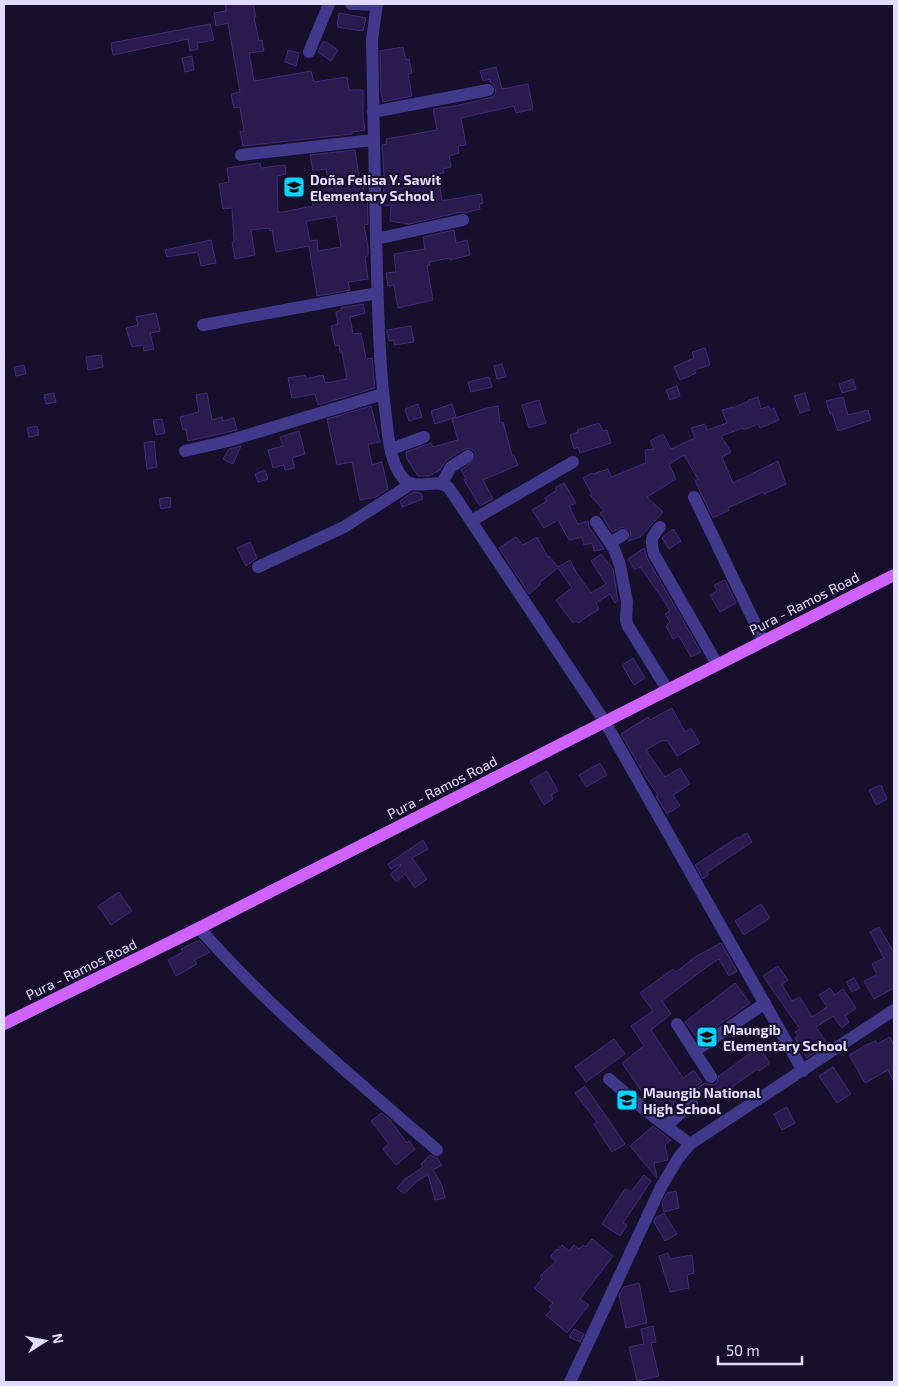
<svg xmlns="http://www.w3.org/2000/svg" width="898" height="1386" font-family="'Exo 2',sans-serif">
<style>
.building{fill:#291b4e;stroke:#412c7b;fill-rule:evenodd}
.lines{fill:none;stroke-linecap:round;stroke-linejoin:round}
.minor{stroke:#42398d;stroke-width:12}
.major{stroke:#d062ff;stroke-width:12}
.labels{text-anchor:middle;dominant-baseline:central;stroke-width:4.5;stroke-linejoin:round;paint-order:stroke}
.poi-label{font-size:14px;font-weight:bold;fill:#e1dbff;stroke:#17102c;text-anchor:start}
.street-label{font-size:14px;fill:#e1dbff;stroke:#17102c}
</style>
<rect width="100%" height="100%" fill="#17102c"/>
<path class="building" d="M230 4H253L256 17H254L259 41 262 40 264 51 249 53 254 81 311 71 314 82 347 77 349 90H363V117L365 130 352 132V134L243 146 240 132 244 131 240 107 234 108 231 94 240 92 228 23 216 26 214 13 226 11 225 5Z
M339 13 366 18 363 31 337 27Z
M210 24 214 40 197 43 198 49 190 51 188 39 113 55 111 43Z
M323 42H326L338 50 331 61 318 52Z
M403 47 406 60 409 59 412 73 408 74 412 96 383 102 381 92 380 51Z
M288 50 299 53 296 66 285 62Z
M192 56 194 70 185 72 182 58Z
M496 67 502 89 528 84 533 109 516 113 514 106 461 118 466 145 458 146 459 153 449 156 451 167 443 169 444 173 438 174 442 201 481 194 483 203 479 204 480 209 467 212V213L461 212 409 224 390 221 391 205 384 206 383 176 384 175 382 145 387 144 386 139 437 130 433 109 455 106 493 97 496 92 494 85 490 82V79L483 81 480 71Z
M355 150 360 184H363L364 193 367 192 368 224 364 225 368 247V255L365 258 368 279 348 282 350 290 317 296 309 246 276 252 272 230 270 231 269 228 251 230 255 255 235 259 232 242 234 241 232 208 223 209 219 184 229 182 227 168 260 163 261 168 285 165 286 174 277 176 278 212H283L313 206 311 192 330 189 326 169 313 171 310 155ZM336 216 341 247 318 251 317 240 310 241 306 221Z
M454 230 456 243 467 240 470 255 450 260V258L429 262 430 265 427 266 433 300 398 308 394 285 388 286 386 273 396 272 394 254 425 249 423 237Z
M211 240 216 263 201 266 198 252 167 257 165 250Z
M363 304 365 313 350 317 353 334 361 333 366 359 372 358 375 388 318 405 315 394 292 398 288 378 305 375 306 379 323 375 325 383 347 379 342 352H340L339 345 335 346 331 326 338 324 336 312 342 310 341 308Z
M156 313 160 331 150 333 154 349 144 351 143 345 132 347 126 328 138 325 136 317Z
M411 326 414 342 394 345V340L389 341 387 330Z
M705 348 710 365 694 370 696 373 680 380 674 367 694 358 692 352Z
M101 355 103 367 88 370 86 357Z
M502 364 506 377 497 379 494 366Z
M24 365 26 374 16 376 14 367Z
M489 377 492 387 471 392 468 382Z
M853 379 856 389 842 393 839 384Z
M677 386 680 396 670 400 666 390Z
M54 393 56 402 46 404 44 395Z
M207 393 212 420 222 417 223 421 234 418 237 430 188 441 186 429 183 430 180 417 199 412 196 395Z
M805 393 810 410 800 413 794 396Z
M758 397 761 409 769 406 770 410 774 408 779 420 760 428 758 424 744 430 743 428 721 436 731 452 722 457 733 483 778 461 786 484 764 494 763 492 728 508 729 510 713 518 695 481 698 479 684 455 669 464 676 479 647 497 663 512 640 537 628 541 631 535 630 531 623 527 612 532 602 516 600 513 604 511 590 495 592 494 583 478 592 473 593 474 608 469 611 477 646 463 645 450 654 449 650 441 663 434 671 449 695 438 691 428 705 424 707 430 727 423 722 410 733 407V408L749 401 748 400Z
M843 397 848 415 868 410 871 420 838 431 832 413 830 414 826 401Z
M539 400 546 423 529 428 522 405Z
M418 404 422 417 409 421 405 409Z
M452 404 456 417 435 424 431 411Z
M371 406 380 442 368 444 372 465 382 462 388 489 376 497 360 500 352 462 337 465 327 419Z
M498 406 500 423 503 422 512 455H514L518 465 483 480 493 499 480 506 464 480 466 479 461 470 475 459V452L471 449H464L447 460 440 470 429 476H418L407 459 406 452 431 443 433 447 458 440 452 419 487 408Z
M162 419 165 433 156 435 153 420Z
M599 423 603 431 607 430 611 443 580 453 578 447 574 449 570 435 578 432 577 430Z
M37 426 39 435 29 437 27 428Z
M299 431 305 454 292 458 295 468 285 470 284 465 273 468 268 450 283 446 280 437Z
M154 441 157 467 147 469 144 443Z
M241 446 233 464 223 459 229 449Z
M265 470 268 479 258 482 255 474Z
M564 483 576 503 569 506 578 524 588 521 589 527 604 549 594 551 592 543 584 545 582 537 569 540 558 520 544 528 532 510 547 501 545 498 557 490 555 488Z
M413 492 421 493 423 499 402 507 400 501Z
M170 497 171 507 161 509 159 499Z
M673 529 681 541 669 549 662 538Z
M516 537 523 545 537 537 548 557 549 556 558 567 570 560 576 572 591 593 606 584 591 561 601 554 613 569 618 601 615 603 610 594 596 603 599 609 578 623 576 621 573 623 556 600 572 588 558 568 539 583 541 584 529 594 499 548Z
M250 542 257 558 246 566 237 548Z
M644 548 647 558 701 652 691 657 679 636 673 639 666 626 670 622 665 614 670 611 663 599 640 567 635 570 628 559Z
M725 580 736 603 720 612 710 595 717 591 714 585Z
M633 658 645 678 634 685 622 665Z
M672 708 685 732 691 728 700 743 677 756 667 740 664 741 663 740 646 750 665 777 680 768 690 784 673 795 680 806 667 814 656 796 658 795 647 779 621 734 648 717 650 720Z
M600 763 607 775 586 787 579 775Z
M547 771 558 791 551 795 553 799 544 805 530 781Z
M881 785 887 799 876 805 869 790Z
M747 833 752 842 707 872 709 874 703 879 695 865 738 837 739 838Z
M423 840 428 849 412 858 427 879 415 888 405 874 396 882 390 874 401 865 400 864 391 869 388 864Z
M119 892 132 911 111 925 98 906Z
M761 904 770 918 744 935 735 921Z
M879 927 894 953V988L874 999 864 981 877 975 872 964 884 958 870 932Z
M199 940 210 952 194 960 197 964 176 976 168 960 183 952 181 949Z
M721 943 737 971 729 976 719 959 708 966 662 1001 671 1014 651 1030 683 1078 694 1070 702 1082 673 1102 674 1104 663 1111 647 1090 643 1093 622 1063 644 1046 631 1026 653 1011 640 993 673 969 676 972 695 957Z
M778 966 788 980 782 985 792 1001 800 997 812 1017 827 1007 819 995 830 988 835 995 843 989 856 1008 845 1016 849 1022 842 1028 833 1016 816 1027 827 1044 807 1058 795 1038 798 1036 795 1032 800 1029 763 976Z
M854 978 860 988 852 992 846 982Z
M735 983 750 1003 698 1039 685 1022Z
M890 1037 894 1046V1082L888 1070 865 1083 849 1055 866 1045 876 1041 877 1044Z
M614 1039 625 1054 586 1082 575 1067Z
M759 1047 770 1063 759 1071 757 1069 721 1095 720 1094 708 1102 698 1087 705 1083 711 1085 716 1084 719 1076Z
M833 1067 851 1094 837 1103 819 1076Z
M585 1086 625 1144 612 1152 594 1124 597 1122 575 1093Z
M787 1107 795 1123 782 1130 774 1114Z
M382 1113 390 1120 407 1143 409 1141 415 1149 396 1165 383 1149 389 1144 371 1121Z
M653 1126 671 1140 665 1145 668 1160 654 1163 657 1178 630 1146Z
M430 1155 437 1158 442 1165 433 1170 442 1185 445 1198 435 1200 428 1174 416 1182 404 1194 397 1188 405 1179 423 1167 421 1164Z
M644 1175 651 1181 623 1223 627 1225 620 1236 602 1224 625 1189 631 1192Z
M676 1191 679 1208 664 1212 662 1203 667 1193Z
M664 1213 677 1234 665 1241 654 1222 655 1218Z
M592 1239 613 1256 580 1299 589 1305 567 1333 546 1315 552 1309 549 1307 553 1303 534 1288 542 1279 540 1276 556 1261 550 1257 557 1249 558 1250 562 1245 569 1251 574 1245 579 1249 583 1245 585 1247Z
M668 1253 670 1259 692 1255 694 1273 687 1275 689 1288 670 1292 659 1256Z
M639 1283 647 1323 626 1328 619 1295 624 1287Z
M653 1326 656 1342 651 1343 659 1376 637 1381 629 1347 644 1344 641 1329Z
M574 1329 584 1334 580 1342 569 1337Z"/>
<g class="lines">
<path class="minor" d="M351 4 377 5
M377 4 372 40C373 106 375 172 376 238 378 298 378 357 386 417 388 436 390 463 403 478 415 493 436 476 449 488L605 722 803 1071
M309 52 329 4
M373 112 488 90
M241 155 373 140
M376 239 463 220
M203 325 377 293
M391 449 424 437
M185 451 228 441 383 394
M442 483 451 467 468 456
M694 497 763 640
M471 521 573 462
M596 522 614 549 620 565 627 602 626 620 628 626 667 689
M660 527C651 537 650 541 654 554L717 664
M610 543 623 535
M258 567 344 527 411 484
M199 928C270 1009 355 1079 437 1150
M677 1024 711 1077
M695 1051 765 1003
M609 1079 645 1110 690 1144
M666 1126 692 1103
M570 1382 661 1187 679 1157 690 1144 894 1010"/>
<path class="major" d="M4 1024 199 928 894 575"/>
</g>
<defs>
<g id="school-square" transform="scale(1.125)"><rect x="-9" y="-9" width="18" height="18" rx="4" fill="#07d4ff" stroke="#17102c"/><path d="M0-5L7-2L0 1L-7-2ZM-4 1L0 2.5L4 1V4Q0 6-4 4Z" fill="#111"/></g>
</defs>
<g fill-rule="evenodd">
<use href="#school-square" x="294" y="187"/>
<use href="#school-square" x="707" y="1037"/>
<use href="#school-square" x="627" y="1100"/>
</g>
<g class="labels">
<g class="poi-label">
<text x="310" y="179">Doña Felisa Y. Sawit<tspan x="310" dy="16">Elementary School</tspan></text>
<text x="723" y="1029">Maungib<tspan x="723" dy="16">Elementary School</tspan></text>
<text x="643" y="1092">Maungib National<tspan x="643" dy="16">High School</tspan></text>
</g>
<g class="street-label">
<text transform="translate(804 603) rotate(-27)">Pura - Ramos Road</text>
<text transform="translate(442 787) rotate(-27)">Pura - Ramos Road</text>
<text transform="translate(81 969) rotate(-26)">Pura - Ramos Road</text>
</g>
</g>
<rect width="898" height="1386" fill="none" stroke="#e1dbff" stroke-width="10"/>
<g transform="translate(45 1341) rotate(79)" stroke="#17102c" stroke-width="4" paint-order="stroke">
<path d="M0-4L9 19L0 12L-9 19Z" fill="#e1dbff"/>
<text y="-8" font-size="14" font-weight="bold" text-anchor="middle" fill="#e1dbff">N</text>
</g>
<path d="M718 1356v8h84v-8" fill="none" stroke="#e1dbff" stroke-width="2.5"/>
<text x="726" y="1356" font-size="15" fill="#e1dbff" stroke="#17102c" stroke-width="4" paint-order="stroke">50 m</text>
</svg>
